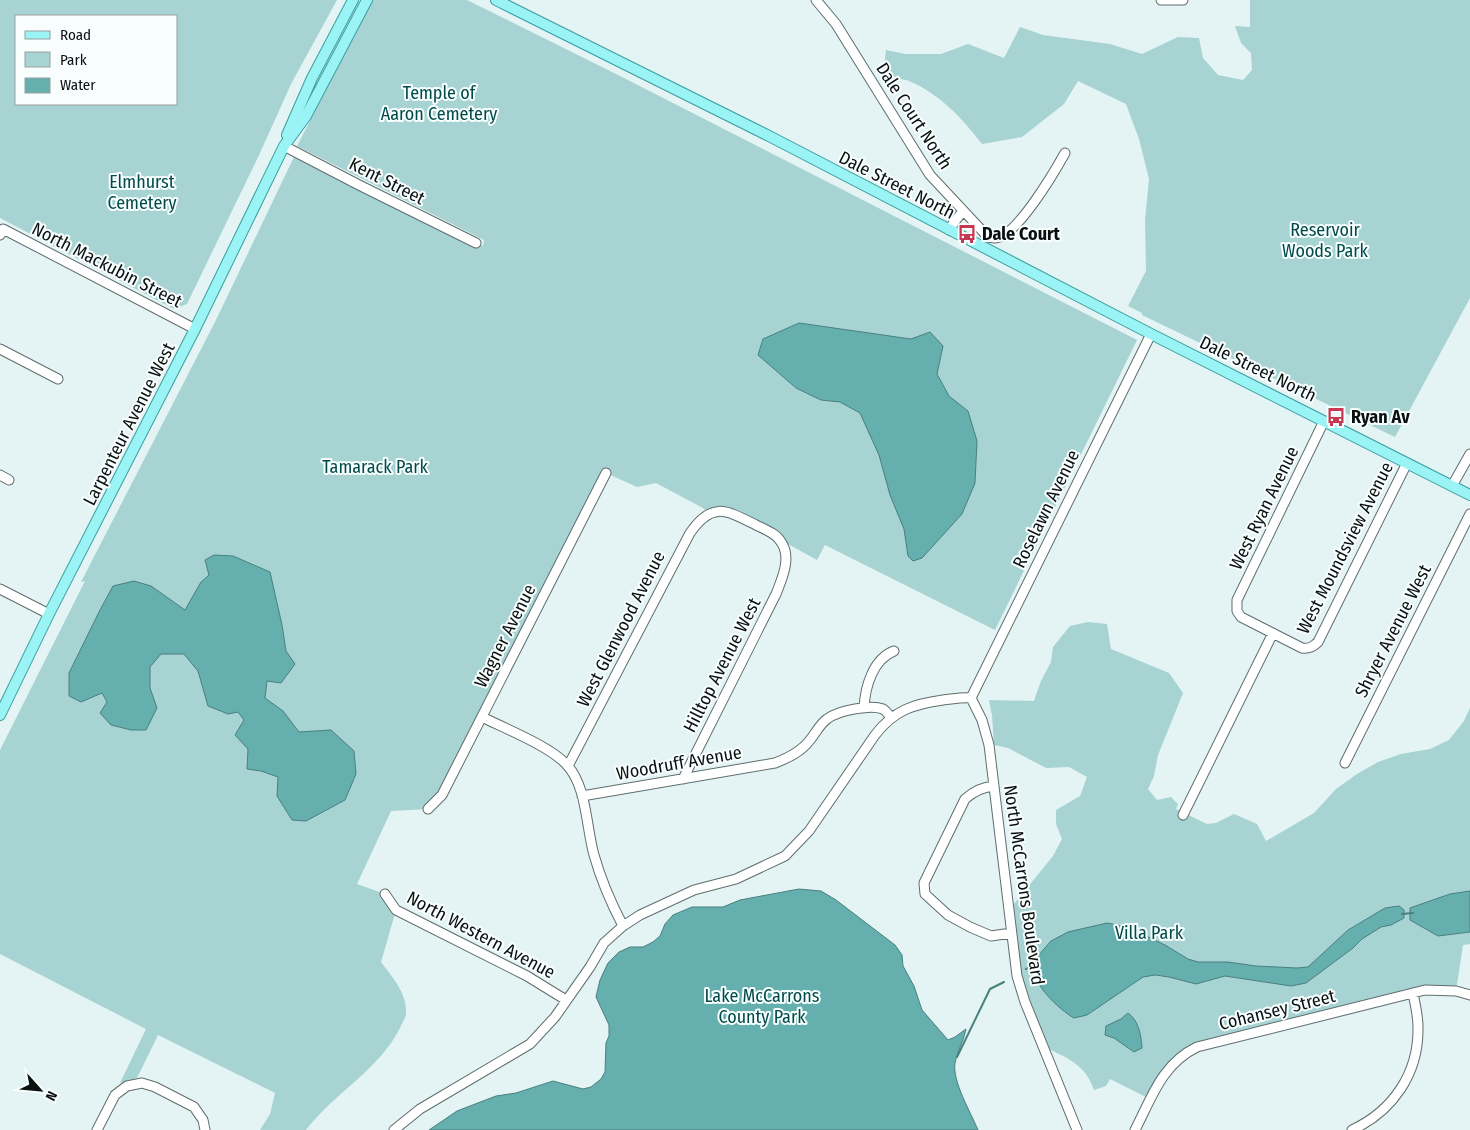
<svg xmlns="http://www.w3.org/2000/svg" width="1470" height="1130" font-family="'Fira Sans Condensed',sans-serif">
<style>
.green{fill:#a7d3d3;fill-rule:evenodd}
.water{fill:#65afaf;stroke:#4a7f7f}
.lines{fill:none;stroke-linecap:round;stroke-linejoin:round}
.stream{stroke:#4a7f7f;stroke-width:2}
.minor-casing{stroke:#5f6d6d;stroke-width:11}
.major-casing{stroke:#3b9e9f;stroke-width:12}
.minor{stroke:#fff;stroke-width:9}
.major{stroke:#9af3f4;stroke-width:10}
.labels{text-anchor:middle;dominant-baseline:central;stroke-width:4;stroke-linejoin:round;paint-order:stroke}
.park-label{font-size:18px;fill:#024a4a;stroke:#f8fefe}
.street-label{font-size:18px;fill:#0a1010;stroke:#f8fefe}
.poi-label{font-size:18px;font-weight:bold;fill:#0a1010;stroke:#f8fefe;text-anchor:start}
</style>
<rect width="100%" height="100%" fill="#e4f3f3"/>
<path class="green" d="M0 0H337L291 84 260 153 187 304 174 309 0 218ZM16 16H176V104H16Z
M373 0H467L622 77 1137 340 995 630 825 545 817 560 730 512 709 513 703 508 656 483 637 487 606 473 442 795 428 809 391 811 357 884 385 894 396 910 381 962C392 977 407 993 406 1013 406 1018 402 1023 400 1028 379 1070 334 1093 306 1130H260L270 1114 275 1093 158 1035 137 1078 120 1083 146 1029 0 954V750L85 581 81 582 215 322 294 157 483 246 484 240 297 146Z
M1250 0H1470V298L1395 437 1142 315V313L1128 306 1146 271 1145 220 1149 179 1139 139 1126 104 1078 81 1064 104 1022 137 982 144C962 118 940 94 909 81 902 78 891 79 883 78L886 50 905 54H941L968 44 1004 58 1020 27 1043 35 1110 44 1142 54 1178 37 1199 38 1203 58 1218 75 1243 80 1252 70 1251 53 1241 43 1235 26 1250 27Z
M1088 622 1107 624 1111 649 1169 673 1183 693 1158 755 1154 776 1148 789 1157 800 1171 797 1178 804 1176 809 1207 824 1216 823 1234 814 1257 824 1266 841 1314 813 1336 789 1357 774 1378 762 1401 754 1430 749 1449 740 1464 721 1470 708V944L1463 945 1456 991 1440 990 1205 1044 1181 1056 1150 1099 1110 1079 1106 1086 1094 1090C1085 1063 1066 1058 1043 1046L1025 1002 1009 910 1053 856 1062 839 1056 824V810L1080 796 1087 777 1069 767 1046 768 1008 748 994 745 992 715 989 700 1034 701 1041 681 1051 662 1053 647 1070 626Z"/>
<path class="water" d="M799 323 911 339 930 332 943 346 937 374 949 396 968 411 977 441 975 483 962 514 922 558 913 561 908 556 904 529 890 495 879 455 860 413 840 402 821 400 796 388 758 355 763 339Z
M214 555 233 556 270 572 282 625 286 651 295 664 281 683 267 681 265 698 283 711 299 732 331 730 354 751 356 774 345 800 306 821 292 820 277 796 278 777 261 771 247 769 248 749 235 735 244 720 238 712 228 714 208 706 198 671 184 654H161L150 667V688L157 708 146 730H131L111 725 100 713 107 702 102 693 81 702 69 696V673L100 610 113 586 134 581 151 586 185 610 201 582 209 575 205 560Z
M799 889 821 891 836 900 895 945 902 955 903 966 914 986 922 1010 948 1040 955 1037 966 1029C964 1041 957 1051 955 1063 952 1081 971 1113 978 1130H429L457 1111 496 1096 516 1093 553 1081 583 1089 591 1087 601 1079 605 1072 606 1043 609 1036V1025L596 997 600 980 608 963 619 952 630 947H643L653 942 660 936 665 924 673 915 692 907H723L740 900Z
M1470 891V932L1438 936 1410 920V908L1450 894Z
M1399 906 1404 910V918L1391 925 1381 927 1362 939 1353 948 1306 983 1291 986 1225 976 1196 984 1169 977 1155 975 1143 977 1087 1015 1074 1018C1064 1013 1041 992 1038 981 1035 973 1037 964 1038 956L1051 941 1068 932 1107 923 1127 927 1165 945 1188 959 1198 962H1228L1256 966 1297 968 1308 967 1348 930 1385 908Z
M1128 1013C1139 1021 1141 1035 1142 1048L1134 1052 1114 1038 1105 1035 1106 1026 1121 1019Z"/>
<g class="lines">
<path class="stream" d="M1402 914 1413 913
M1026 969 1038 964
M957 1057 990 989 1004 982"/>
<g class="minor-casing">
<path id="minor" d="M816 0 836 24 930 175 988 237C989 237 995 239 996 238 1017 236 1055 171 1065 153
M1161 0H1183
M284 146 359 185 476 243
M949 230 955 221 963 211
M0 235 3 229 195 329
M0 349 58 379
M1324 421 1237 600V611L1241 617 1302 648C1309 649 1313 647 1318 642L1407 463
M0 475 9 480
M1452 486 1470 454
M0 589 49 614
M971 698 982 720 989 745 1017 976 1025 1002 1077 1130
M971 698 1151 334
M864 708C865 687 873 659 894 651
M482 717C506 729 549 746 566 764 587 785 586 827 594 855 601 880 611 903 623 926
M1345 763 1470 514
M568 766 690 533C712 501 726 510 756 525 764 529 776 533 781 542 792 557 782 579 776 594L683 779
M994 786C982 787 974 791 965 799L924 883 925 894 948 915 970 927 991 936 1011 933
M582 796 775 763C788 758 801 752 810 740 816 733 819 725 827 719 837 711 870 704 883 709 886 711 889 715 891 717
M428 809 442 795 606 473
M1183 815 1273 633
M385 894 396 910 527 976 566 1000
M97 1130 115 1095 127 1086 142 1083 155 1087 194 1107 203 1120 205 1130
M394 1130 420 1109 530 1044 555 1017 590 967 604 943 623 926 640 915 694 890 736 879 785 856 809 831 875 735C894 710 914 704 943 700 953 699 962 697 971 698
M1135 1130C1152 1097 1162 1064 1197 1047L1425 990 1456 991 1470 995
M1352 1130C1393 1111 1419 1073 1418 1027 1418 1015 1415 1004 1413 993"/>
</g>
<g class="major-casing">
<path id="major" d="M496 0 771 137 1151 334 1470 495
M287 135 312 78 353 0
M0 715 49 614 195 329 284 146 306 116 367 0"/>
</g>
<use href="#minor" class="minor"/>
<use href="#major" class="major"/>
</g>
<defs>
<g id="bus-bare" transform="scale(1.5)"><path d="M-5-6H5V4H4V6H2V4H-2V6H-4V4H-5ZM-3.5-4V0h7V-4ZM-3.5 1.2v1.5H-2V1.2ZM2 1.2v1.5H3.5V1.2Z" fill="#c83751" stroke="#f8fefe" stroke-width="2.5" paint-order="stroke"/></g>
</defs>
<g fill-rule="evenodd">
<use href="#bus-bare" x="967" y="234"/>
<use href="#bus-bare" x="1336" y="417"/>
</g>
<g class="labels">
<g class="park-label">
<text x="439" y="93">Temple of<tspan x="439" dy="21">Aaron Cemetery</tspan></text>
<text x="142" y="182">Elmhurst<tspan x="142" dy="21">Cemetery</tspan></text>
<text x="1325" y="230">Reservoir<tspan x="1325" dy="21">Woods Park</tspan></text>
<text x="375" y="467">Tamarack Park</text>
<text x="1149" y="933">Villa Park</text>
<text x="762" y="996">Lake McCarrons<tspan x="762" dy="21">County Park</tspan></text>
</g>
<g class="street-label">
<text transform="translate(914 116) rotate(57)">Dale Court North</text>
<text transform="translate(387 181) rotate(27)">Kent Street</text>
<text transform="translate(897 185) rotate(27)">Dale Street North</text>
<text transform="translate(107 265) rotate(27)">North Mackubin Street</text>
<text transform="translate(1258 369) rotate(26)">Dale Street North</text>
<text transform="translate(129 424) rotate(-63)">Larpenteur Avenue West</text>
<text transform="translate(1264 508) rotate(-64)">West Ryan Avenue</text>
<text transform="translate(1046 509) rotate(-64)">Roselawn Avenue</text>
<text transform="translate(1345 548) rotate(-63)">West Moundsview Avenue</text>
<text transform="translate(621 629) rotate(-63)">West Glenwood Avenue</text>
<text transform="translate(1393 631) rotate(-63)">Shryer Avenue West</text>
<text transform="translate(505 636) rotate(-63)">Wagner Avenue</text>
<text transform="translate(722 665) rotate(-63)">Hilltop Avenue West</text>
<text transform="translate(679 763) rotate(-10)">Woodruff Avenue</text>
<text transform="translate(1024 885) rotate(82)">North McCarrons Boulevard</text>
<text transform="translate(481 935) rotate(28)">North Western Avenue</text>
<text transform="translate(1277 1010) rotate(-14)">Cohansey Street</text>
</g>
<g class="poi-label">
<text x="982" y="234">Dale Court</text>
<text x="1351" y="417">Ryan Av</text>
</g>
</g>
<rect x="15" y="15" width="162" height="90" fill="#f8fefe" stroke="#999f9f"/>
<rect x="25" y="31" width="25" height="8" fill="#9af3f4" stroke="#999f9f"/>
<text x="60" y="40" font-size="15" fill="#0a1010">Road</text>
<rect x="25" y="52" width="25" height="15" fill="#a7d3d3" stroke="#999f9f"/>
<text x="60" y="65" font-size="15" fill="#0a1010">Park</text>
<rect x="25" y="78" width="25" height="15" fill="#65afaf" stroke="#999f9f"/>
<text x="60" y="90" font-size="15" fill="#0a1010">Water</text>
<g transform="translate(40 1090) rotate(117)" stroke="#f8fefe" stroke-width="4" paint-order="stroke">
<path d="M0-4L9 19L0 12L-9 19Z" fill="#0a1010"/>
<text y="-8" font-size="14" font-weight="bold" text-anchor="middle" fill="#0a1010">N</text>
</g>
</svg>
